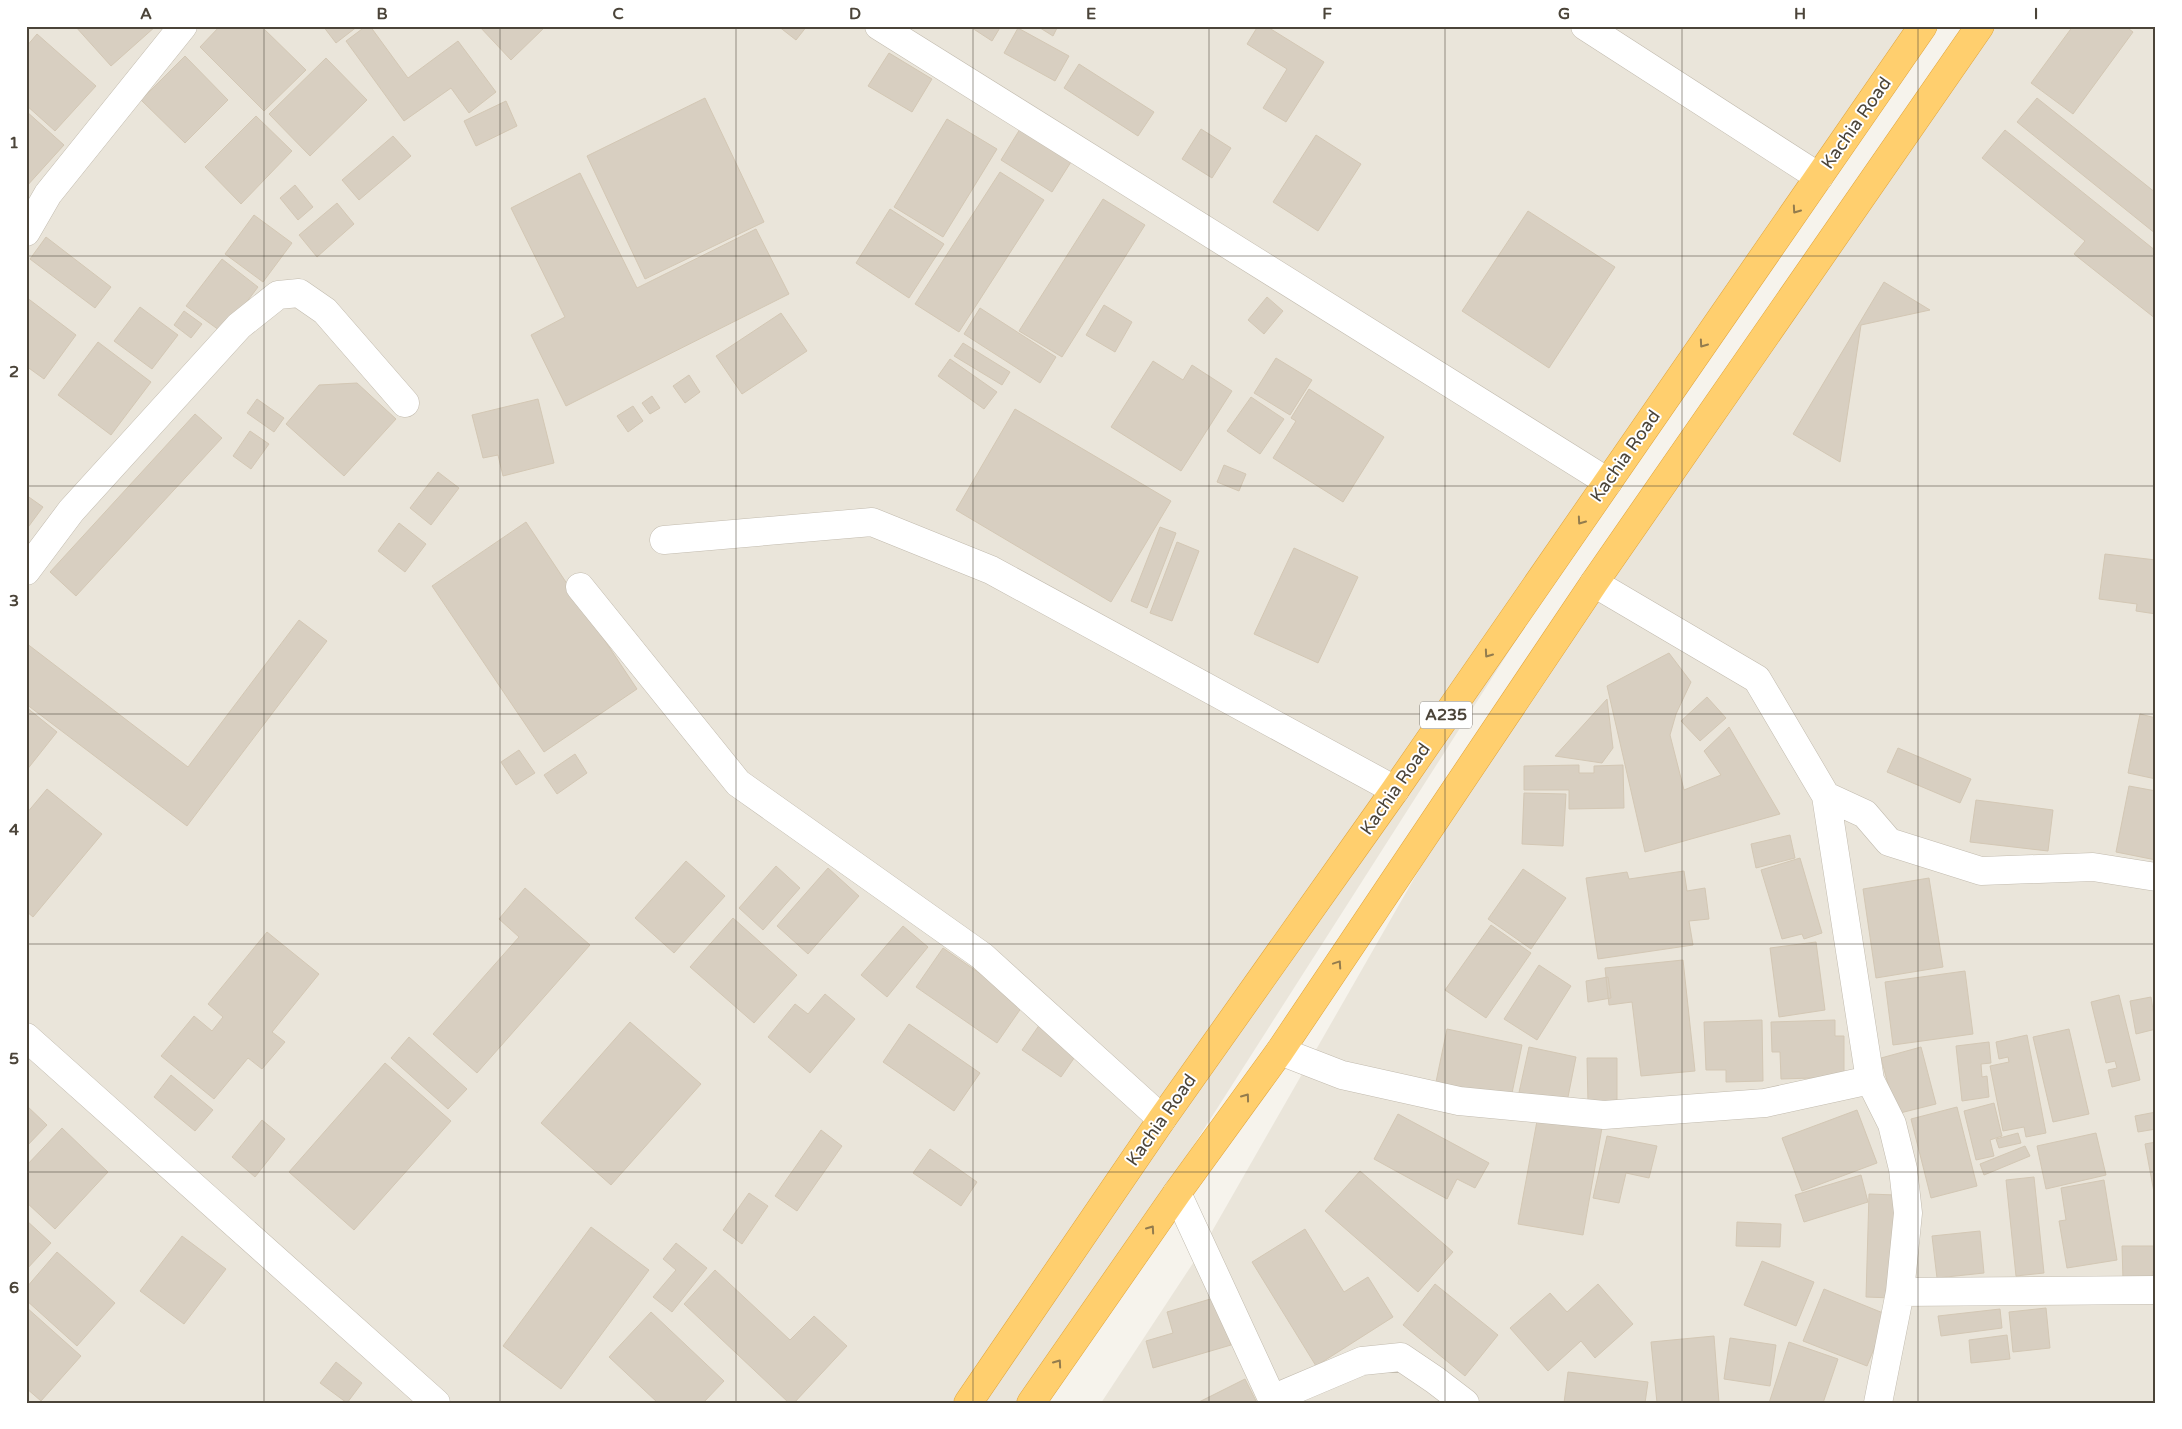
<svg xmlns="http://www.w3.org/2000/svg" width="2182" height="1429" font-family="'Varela Round',sans-serif">
<style>
.residential{fill:#eae5da}
.building{fill:#d8cfc1;stroke:#d3c7b4}
.lines{fill:none;stroke-linecap:round;stroke-linejoin:round}
.minor-casing{stroke:#c2bbae;stroke-width:29}
.highway-casing{stroke:#e0a43c;stroke-width:29}
.minor{stroke:#fff;stroke-width:28}
.highway{stroke:#ffcf6e;stroke-width:28}
.oneway{stroke:#937c4e}
.grid{fill:none;stroke:#4b4439;stroke-width:1;stroke-opacity:0.55}
.labels{text-anchor:middle;dominant-baseline:central;stroke-width:4;stroke-linejoin:round;paint-order:stroke}
.shield{fill:#fff;stroke:#817c74;stroke-width:1}
.shield-label{font-size:16px;font-weight:bold;fill:#4b4439}
.street-label{font-size:18px;fill:#4b4439;stroke:#fff}
.neatline{fill:none;stroke:#4b4439;stroke-width:2}
.grid-label{font-size:16px;text-anchor:middle;font-weight:bold;fill:#4b4439}
</style>
<rect width="100%" height="100%" fill="#f6f3ec"/>
<path class="residential" d="M26 26H1911L1861 100 1029 1403H26Z
M1990 26H2156V1403H1101L1199 1254 1447 821Z"/>
<path class="building" d="M75 26H156L111 66Z
M220 26H261L306 70 264 111 200 47Z
M323 26H358L336 43Z
M366 26H370L408 78 458 41 496 92 469 113 451 88 404 121 346 41Z
M479 26H546L511 60Z
M778 26H807L796 40Z
M969 26H1001L992 41Z
M1037 26H1058L1053 36Z
M1258 26H1266L1324 62 1286 122 1263 108 1287 69 1247 44Z
M2073 26H2125L2133 32 2073 114 2031 83Z
M1018 28 1069 56 1055 81 1004 53Z
M37 34 96 86 55 131 26 105V47Z
M889 53 932 79 912 112 868 86Z
M185 56 228 100 185 143 141 100Z
M326 58 367 100 310 156 269 114Z
M1079 64 1154 112 1138 136 1064 88Z
M705 98 764 222 645 279 587 156Z
M2037 98 2156 193V234L2017 122Z
M506 101 517 126 476 146 464 121Z
M26 111 64 145 26 187Z
M256 116 292 151 241 204 205 167Z
M947 119 997 149 943 237 894 207Z
M1020 129 1071 162 1052 192 1001 160Z
M1201 129 1231 148 1212 178 1182 159Z
M2005 130 2156 251V319L2074 254 2085 241 1982 158Z
M1316 135 1361 164 1318 231 1273 202Z
M393 136 411 156 359 200 342 180Z
M1000 172 1044 200 959 332 915 304Z
M580 173 637 288 756 229 789 294 566 406 531 335 565 317 511 208Z
M295 185 313 207 298 220 280 198Z
M1103 199 1145 225 1062 357 1019 331Z
M337 203 354 224 317 257 299 235Z
M890 209 944 244 909 298 856 263Z
M1528 211 1615 267 1549 368 1462 311Z
M254 215 292 243 263 282 225 254Z
M46 237 111 287 95 308 30 259Z
M222 259 258 287 223 333 186 306Z
M1884 282 1930 310 1861 325 1840 462 1793 434Z
M26 297 76 335 44 379 26 366Z
M1267 297 1283 311 1264 334 1248 320Z
M1104 305 1132 322 1115 352 1086 335Z
M140 307 178 335 152 369 114 341Z
M980 308 1056 357 1040 383 964 334Z
M184 311 202 324 191 338 174 325Z
M781 313 807 351 742 394 716 356Z
M98 342 151 382 111 435 58 395Z
M963 343 1010 372 1002 385 954 356Z
M1276 358 1312 380 1290 415 1254 393Z
M950 359 997 392 984 409 938 376Z
M1153 361 1183 380 1192 365 1232 391 1181 471 1111 427Z
M689 375 700 392 685 403 673 386Z
M357 383 396 419 344 476 286 424 319 385Z
M1309 389 1384 437 1343 502 1273 458 1296 421 1291 418Z
M652 396 660 408 650 414 642 403Z
M1251 397 1284 419 1260 454 1227 431Z
M257 399 284 418 274 432 247 413Z
M538 399 554 463 503 476 498 455 483 458 472 415Z
M633 406 643 421 628 432 617 416Z
M1015 409 1171 501 1111 602 956 510Z
M195 414 222 438 76 596 50 572Z
M250 431 269 444 251 469 233 456Z
M1224 465 1246 474 1239 491 1217 482Z
M438 472 459 488 431 525 410 508Z
M26 495 43 507 26 530Z
M526 522 637 689 544 752 432 586Z
M399 523 426 544 405 572 378 551Z
M1160 527 1176 533 1147 608 1131 601Z
M1177 542 1199 551 1172 621 1150 613Z
M1294 548 1358 577 1318 663 1254 634Z
M2105 554 2156 560V614L2136 611 2137 604 2099 599Z
M299 620 327 641 187 826 26 704V643L188 767Z
M1669 653 1691 682 1676 714 1670 735 1684 790 1721 775 1704 751 1729 727 1780 814 1645 852 1607 686Z
M1707 697 1726 718 1700 741 1681 721Z
M1607 699 1613 748 1602 763 1555 756Z
M26 707 57 732 26 771Z
M2140 714 2156 718V779L2128 773Z
M1898 748 1971 779 1960 803 1887 772Z
M519 750 535 773 516 785 501 762Z
M575 754 587 773 557 794 544 775Z
M1579 765V773H1594V766L1623 765 1624 808 1569 809V790H1524V766Z
M2129 786 2156 791V860L2116 852Z
M47 789 102 834 33 917 26 911V814Z
M1524 793 1566 794 1563 846 1522 844Z
M1976 800 2053 810 2048 851 1970 842Z
M1790 835 1795 858 1756 868 1751 844Z
M1800 858 1822 933 1804 939 1802 934 1782 939 1761 870Z
M686 861 725 896 674 953 635 918Z
M776 866 800 888 763 930 739 908Z
M828 868 859 896 808 954 777 926Z
M1523 869 1566 898 1531 949 1488 919Z
M1684 871 1687 891 1705 888 1709 919 1689 921 1693 945 1598 959 1586 878 1627 872 1629 879Z
M1929 878 1943 967 1876 978 1863 889Z
M525 888 590 945 477 1073 433 1034 519 937 499 919Z
M733 918 797 975 754 1023 690 967Z
M1491 925 1531 953 1486 1018 1445 990Z
M903 926 928 947 887 997 861 975Z
M267 932 319 974 272 1032 285 1042 262 1069 248 1058 214 1099 161 1056 194 1016 212 1031 223 1017 208 1004Z
M1816 942 1825 1010 1779 1017 1770 948Z
M943 948 1024 1004 997 1043 916 987Z
M1683 960 1695 1071 1641 1076 1632 1002 1609 1005 1605 968Z
M1539 965 1571 986 1537 1040 1504 1019Z
M1965 971 1973 1034 1893 1045 1885 982Z
M1608 977 1611 998 1588 1002 1586 981Z
M825 994 855 1019 810 1073 768 1037 795 1004 808 1014Z
M2119 995 2140 1080 2112 1087 2108 1070 2117 1068 2115 1061 2106 1063 2091 1002Z
M2151 997 2156 1029 2136 1034 2130 1001Z
M1762 1020 1763 1081 1726 1082V1070H1706L1704 1022Z
M1835 1020V1036H1844V1077L1781 1079 1780 1052H1772L1771 1022Z
M630 1022 701 1084 611 1185 541 1123Z
M909 1024 980 1073 954 1111 883 1062Z
M1040 1024 1079 1051 1061 1077 1022 1050Z
M1447 1029 1522 1045 1511 1098 1436 1082Z
M2069 1029 2089 1114 2053 1122 2033 1037Z
M2027 1035 2046 1133 2026 1137 2024 1127 2003 1131 1990 1066 2009 1062 2008 1057 1999 1059 1996 1042Z
M409 1037 467 1089 448 1109 391 1058Z
M1989 1042 1991 1063 1981 1064 1982 1077 1987 1076 1989 1097 1962 1101 1956 1046Z
M1529 1047 1576 1057 1566 1107 1518 1097Z
M1921 1047 1936 1104 1896 1114 1881 1058Z
M1587 1058H1617V1102L1588 1103Z
M385 1063 451 1121 354 1230 289 1172Z
M171 1075 213 1110 195 1131 154 1097Z
M1994 1103 2002 1136 1990 1140 1994 1156 1976 1160 1964 1111Z
M26 1105 47 1125 26 1147Z
M1957 1107 1977 1186 1931 1198 1911 1119Z
M1539 1110 1603 1122 1583 1235 1518 1224Z
M1857 1110 1877 1163 1802 1191 1782 1138Z
M2156 1112V1129L2138 1132 2135 1116Z
M1398 1114 1489 1163 1475 1188 1457 1179 1447 1199 1374 1159Z
M262 1120 285 1139 255 1177 232 1157Z
M62 1128 108 1172 55 1229 26 1202V1166Z
M821 1130 842 1146 797 1211 775 1196Z
M2018 1133 2021 1143 1999 1148 1996 1139Z
M2096 1133 2106 1175 2046 1189 2037 1146Z
M1607 1136 1657 1146 1649 1178 1626 1173 1619 1203 1593 1198Z
M2156 1142V1203L2145 1144Z
M2025 1146 2030 1156 1984 1175 1980 1164Z
M930 1149 977 1182 961 1206 913 1173Z
M1360 1171 1453 1252 1418 1292 1325 1211Z
M1861 1175 1868 1202 1804 1222 1795 1195Z
M2034 1177 2044 1273 2016 1276 2006 1180Z
M2104 1180 2117 1260 2067 1268 2059 1221 2066 1220 2061 1188Z
M749 1193 768 1206 742 1244 723 1230Z
M1869 1194 1896 1195 1892 1298 1866 1297Z
M26 1220 51 1243 26 1270Z
M1737 1222 1781 1224 1780 1247 1736 1246Z
M591 1227 649 1270 561 1389 503 1346Z
M1305 1229 1344 1292 1368 1277 1393 1317 1316 1366 1252 1262Z
M1980 1231 1984 1273 1937 1278 1932 1236Z
M182 1236 226 1269 184 1324 140 1291Z
M676 1243 707 1268 672 1312 653 1297 676 1270 663 1259Z
M2122 1246H2156V1271H2153V1279L2123 1280Z
M57 1252 115 1303 77 1346 26 1300V1288Z
M1762 1261 1814 1282 1796 1326 1744 1305Z
M715 1270 790 1340 814 1316 847 1346 794 1403H789L684 1304Z
M1435 1284 1498 1335 1465 1376 1403 1325Z
M1598 1284 1633 1324 1595 1358 1581 1341 1548 1371 1510 1328 1550 1293 1567 1312Z
M1824 1289 1888 1315 1867 1366 1803 1341Z
M1217 1297 1231 1345 1153 1368 1146 1341 1173 1333 1167 1312Z
M26 1307 81 1356 41 1401 26 1388Z
M2046 1308 2050 1348 2013 1352 2009 1312Z
M2000 1309 2002 1328 1941 1336 1938 1316Z
M651 1312 724 1381 703 1403H658L609 1357Z
M2007 1335 2010 1359 1971 1363 1969 1340Z
M1714 1336 1719 1403H1657L1651 1342Z
M1730 1338 1776 1345 1770 1386 1724 1379Z
M1789 1342 1838 1359 1823 1403H1769Z
M336 1362 362 1383 347 1403 320 1383Z
M1568 1372 1648 1382 1645 1403H1564Z
M1245 1379 1257 1403H1197Z"/>
<g class="lines">
<g class="minor-casing">
<path id="minor" d="M879 26 1608 482
M1585 26 1819 177
M26 232 48 194 183 26
M664 540 872 522 991 570 1395 790
M26 571 71 511 239 326 278 295 299 293 325 311 405 403
M1594 583 1757 679 1826 796 1865 814 1889 842 1981 871 2093 867 2156 877
M580 587 738 783 982 956 1162 1119
M1826 796 1870 1080 1892 1124 1903 1169 1908 1213 1900 1292 1878 1403
M26 1037 436 1403
M1280 1051 1342 1075 1459 1101 1604 1115 1765 1103 1870 1080
M1177 1193 1274 1403
M1900 1292 2156 1290
M1272 1399 1362 1361 1401 1357 1435 1380 1465 1403"/>
</g>
<g class="highway-casing">
<path id="highway" d="M968 1403 1162 1119 1395 790 1923 26
M1031 1403 1177 1193 1280 1051 1594 583 1980 26"/>
</g>
<use href="#minor" class="minor"/>
<use href="#highway" class="highway"/>
</g>
<defs><path id="oneway-chevron" d="M-2-3.5L2.5 0L-2 3.5" fill="none" stroke-width="1.6" stroke-linecap="round" stroke-linejoin="round" transform="scale(1.25)"/></defs>
<g class="oneway">
<use href="#oneway-chevron" transform="translate(1796 210) rotate(125)"/>
<use href="#oneway-chevron" transform="translate(1703 344) rotate(125)"/>
<use href="#oneway-chevron" transform="translate(1581 521) rotate(125)"/>
<use href="#oneway-chevron" transform="translate(1488 654) rotate(125)"/>
<use href="#oneway-chevron" transform="translate(1338 964) rotate(-56)"/>
<use href="#oneway-chevron" transform="translate(1246 1097) rotate(-54)"/>
<use href="#oneway-chevron" transform="translate(1151 1229) rotate(-55)"/>
<use href="#oneway-chevron" transform="translate(1058 1363) rotate(-55)"/>
</g>
<path class="grid" d="M264 26V1403M500 26V1403M736 26V1403M973 26V1403M1209 26V1403M1445 26V1403M1682 26V1403M1918 26V1403M26 256H2156M26 486H2156M26 714H2156M26 944H2156M26 1172H2156"/>
<g class="labels">
<rect class="shield" x="1420" y="701.5" width="52" height="27" rx="4"/>
<g class="shield-label">
<text x="1446" y="715">A235</text>
</g>
<g class="street-label">
<text transform="translate(1856 123) rotate(-55)">Kachia Road</text>
<text transform="translate(1625 456) rotate(-55)">Kachia Road</text>
<text transform="translate(1395 789) rotate(-55)">Kachia Road</text>
<text transform="translate(1161 1120) rotate(-55)">Kachia Road</text>
</g>
</g>
<rect width="2182" height="1429" fill="none" stroke="#ffffff" stroke-width="55"/>
<rect x="28" y="28" width="2126" height="1374" class="neatline"/>
<g class="grid-label">
<text x="146" y="19">A</text>
<text x="382" y="19">B</text>
<text x="618" y="19">C</text>
<text x="855" y="19">D</text>
<text x="1091" y="19">E</text>
<text x="1327" y="19">F</text>
<text x="1564" y="19">G</text>
<text x="1800" y="19">H</text>
<text x="2036" y="19">I</text>
<text x="14" y="148">1</text>
<text x="14" y="377">2</text>
<text x="14" y="606">3</text>
<text x="14" y="835">4</text>
<text x="14" y="1064">5</text>
<text x="14" y="1293">6</text>
</g>
</svg>
